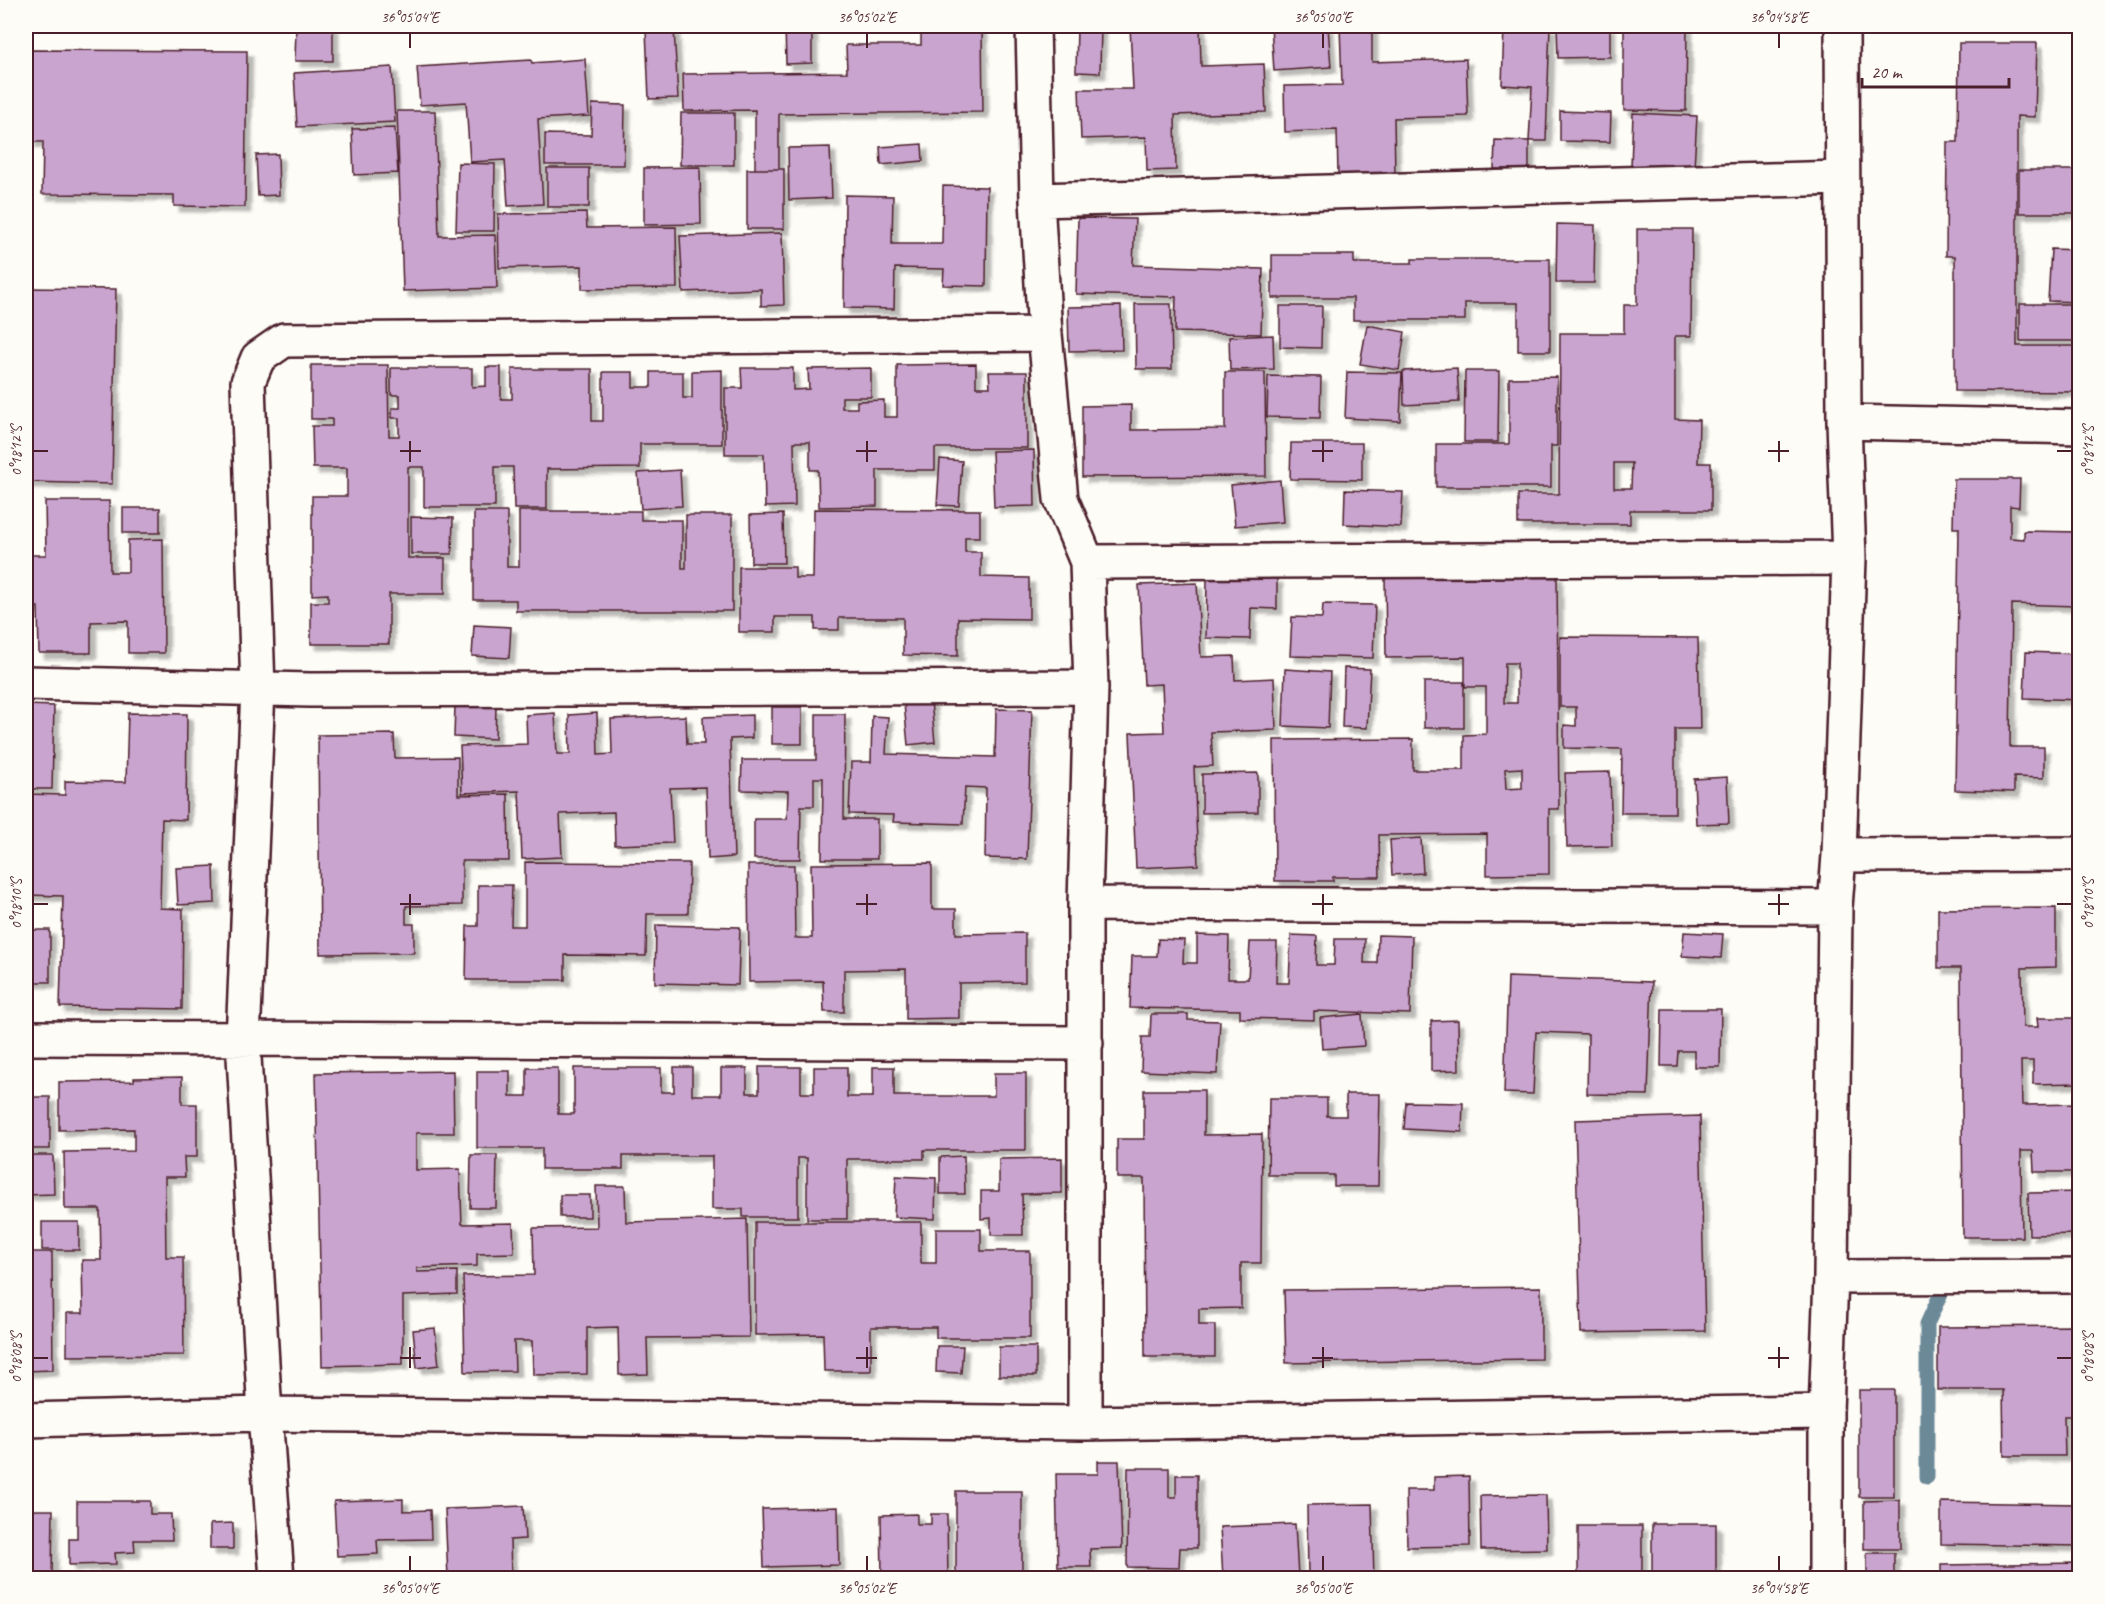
<svg xmlns="http://www.w3.org/2000/svg" width="2105" height="1604" font-family="Caveat,sans-serif">
<style>
.lines{fill:none;stroke-linecap:round;stroke-linejoin:round}
.stream{stroke:#6c8998;stroke-width:15}
.building{fill:#c8a4ce;stroke:#4a1f2b;stroke-width:1.5;fill-rule:evenodd;filter:url(#shadow)}
.street-casing{stroke:#4a1f2b;stroke-width:38}
.street{stroke:#fdfcf7;stroke-width:33}
.ticks{fill:none;stroke:#4a1f2b;stroke-width:2}
.neatline{fill:none;stroke:#4a1f2b;stroke-width:2}
.ticks-label{font-size:15px;text-anchor:middle;fill:#4a1f2b}
</style>
<defs>
<filter id="shadow"><feDropShadow dx="5.5" dy="5.5" stdDeviation="1.5" flood-color="#0004"/></filter>
</defs>
<rect width="100%" height="100%" fill="#fdfcf7"/>
<filter id="ink" filterUnits="userSpaceOnUse"><feTurbulence type="fractalNoise" baseFrequency=".0167" numOctaves="2"/><feDisplacementMap in="SourceGraphic" scale="12" xChannelSelector="R" yChannelSelector="G"/><feConvolveMatrix kernelMatrix="1 2 1 2 8 2 1 2 1" color-interpolation-filters="sRGB"/></filter>
<g filter="url(#ink)">
<g class="lines">
<path class="stream" d="M1927 1477V1324L1942 1291"/>
</g>
<path class="building" d="M296 26H333V61H295Z
M785 26H812V63L786 64Z
M921 26H982L983 112 779 114V169H755V110L684 111 683 74 847 72 846 45H921Z
M1077 26H1101L1100 73 1076 72Z
M1130 26H1200L1201 66 1264 64 1266 112 1175 115 1176 170 1147 171 1146 137 1081 139 1079 89H1133Z
M1271 26H1328L1331 67 1274 71Z
M1340 26H1372V62L1466 59 1468 116 1394 118 1395 173 1338 174 1337 130 1285 132 1284 86 1342 85Z
M1504 26H1550L1546 141H1529L1532 87 1502 85Z
M1557 26H1610V57L1558 58Z
M1624 26H1687L1686 111 1624 110Z
M674 28 678 98 649 99 646 30Z
M1959 43H2037L2035 117 2017 116V346H2080V392L1955 391V256H1946L1947 142H1958Z
M31 50 247 51 245 207 174 206V195L42 194 43 142H30Z
M585 59 589 116 538 119 543 204 508 206 505 160 470 162 466 102 420 105 417 67 531 60 532 63Z
M392 67 395 122 297 127 294 73Z
M592 104 625 105 624 165H545V134L591 135Z
M397 111H435L439 236 495 235 497 288 403 291Z
M1560 111 1611 113 1610 142 1560 141Z
M681 113H734V165H680Z
M1633 113 1697 116 1694 169 1631 166Z
M395 128 398 173 354 175 352 129Z
M1495 140 1529 141V169H1494Z
M922 144 923 161 881 165 880 147Z
M830 147 832 198 789 200 788 148Z
M278 154 279 195 258 196 256 155Z
M458 163 495 164 494 231H456Z
M700 167 701 224 644 225V168Z
M547 168H589V207H547Z
M747 169H784V229H747Z
M2019 170H2080V213H2019Z
M943 186 987 187 986 286 943 285 944 269 895 268 894 309 844 308 845 195 893 196 892 244H942Z
M586 213 587 228 676 227 677 288 582 289V266L499 268 498 214Z
M1078 218 1135 219 1133 265 1263 269 1261 334 1175 332 1176 297 1076 294Z
M1557 224 1595 225 1594 283H1556Z
M1637 229H1692L1691 336H1675V419L1699 420 1698 463H1711V510H1630V524H1518V494H1559L1560 333H1624V305H1637ZM1614 463H1632L1631 488H1614Z
M782 233 784 305 761 306V289L683 292 680 236Z
M2051 249 2080 250V302L2048 301Z
M1272 255H1354V263H1412V259H1550V351H1518V303H1465V320H1353V298H1272Z
M26 288 116 289 112 484 26 482Z
M1135 304H1171L1172 369H1136Z
M2020 304H2080V341H2020Z
M1121 306 1122 350 1069 351 1068 307Z
M1280 306H1322L1321 348 1280 347Z
M1367 325 1405 332 1399 370 1360 364Z
M1273 335 1274 369 1230 370 1229 337Z
M976 364V387H990L989 372H1027V448H935V470H877V506L819 507 818 470H810V442H794L795 506 765 507 764 454H725V388H742L741 368H793V390L809 389 808 369 871 368V397H842V408H857V401L884 400V417H897V365Z
M311 365H388L389 436H399V418H392V408H400V395H391V368H472V387L486 386V367H501V399H512V369H592V421H603V372H633V387H651V372H683V398H692V371L722 370V444H640V468L547 469V509H514L513 467H495V507H424V467H408V558H445V594H389V644H311V602H328V594L312 595V496H347V468H313L312 426H332V419H311Z
M1457 368 1459 402 1404 405 1403 371Z
M1465 371H1499L1498 442H1464Z
M1225 372H1265L1266 476 1082 477V406L1131 405V430L1225 429Z
M1347 372 1402 373 1400 421 1345 418Z
M1268 376 1321 377 1320 418 1267 417Z
M1557 377V446H1551V487H1436V444H1509V378Z
M1291 443H1362V480L1290 479Z
M1034 450 1035 506 994 507 992 451Z
M940 459 962 461 959 506 937 505Z
M680 470 682 506 641 509 638 473Z
M1954 479H2020L2019 507 2010 506V538L2024 539V531L2080 532V569H2075V606L2012 604 2010 747H2044V778L2014 777V792L1955 790 1959 528H1953Z
M1280 480 1283 522 1235 526 1231 485Z
M1345 490 1403 492 1401 527 1344 524Z
M45 501H109L110 572H128V540L163 539 164 653H128V621L91 622V653H39L38 607H26V555H46Z
M123 508H160V533H123Z
M814 509 980 510V537H965V552H981V577L1029 578V619L958 618V656L903 655V618H839V630H815V617H775V632H739V567H795V578H813Z
M519 511H641V520H682V568H686V515H732V611H516V600H474V512H507V567H519Z
M783 514 784 563H751L750 515Z
M411 517 453 518 452 554H411Z
M1557 575 1559 809H1549V874L1487 875V834L1379 835 1380 877H1333V881H1275L1274 740 1413 739V770H1464V735L1486 734V687H1465V657L1386 658 1385 576ZM1505 663H1517V703H1504ZM1522 768V788L1506 789 1505 769Z
M1207 578H1277V609L1251 608 1250 639 1206 638Z
M1197 583 1201 657 1234 656 1235 680 1274 678 1276 730 1211 732 1213 766 1194 767 1198 865 1136 868 1130 733 1164 732 1162 684 1144 685 1139 585Z
M1323 604 1375 605 1373 658 1290 656 1292 617 1322 618Z
M474 625 511 627 509 658 472 656Z
M1560 637 1698 638 1700 729H1675V813H1621L1622 749 1564 748V725L1576 726V707H1560Z
M2026 652 2080 654V700L2024 698Z
M1344 668 1370 669 1367 728 1342 727Z
M1285 669 1330 672 1328 728 1283 726Z
M1424 682H1464V728H1424Z
M931 701 935 742 908 745 904 704Z
M26 705 54 706 52 789H26Z
M455 705 496 707 495 739 454 737Z
M772 707H802V744H772Z
M996 709 1032 710 1027 859 985 858 986 788 965 787 963 824 893 822 894 815 849 814 851 762H871L872 716 888 717 886 754 995 757Z
M128 713 187 714 186 820 162 819 160 908 183 909 182 1009 60 1007 63 896 26 895V794L65 795V781L126 782Z
M555 713 557 754H570L569 715 597 713 598 755 612 754 611 719 686 716 687 744H704L703 717 752 715V738L730 739 734 857 708 859 706 787 670 788 673 843 615 845 614 812 560 814 562 857 522 859 519 791 462 793 460 746 527 744 526 715Z
M816 714H845L844 819H877V859H822L823 778H814V806H801L800 859H754V819H787L788 791 741 790 742 760H816Z
M394 734 395 758 458 757V795L508 794 509 861H462V905L406 906V924H414V953L320 954 318 735Z
M1610 772 1612 846 1567 847 1565 773Z
M1258 773V812L1202 813V774Z
M1727 777 1729 823 1696 824 1694 779Z
M1421 838 1423 873 1392 875 1390 840Z
M525 862 689 863 688 914H647L646 956 565 955V980H466L467 926H478V885H512L511 926H525Z
M932 863V909H956V934L1025 933V982L959 983V1018L906 1019V969L844 970V1012H824L823 981 749 982 748 865H794L795 938H812L811 864Z
M214 866 215 903 178 905 176 868Z
M2056 908V967L2022 968 2023 1027H2038L2037 1018H2080V1083L2033 1084V1061H2021L2022 1105 2080 1104V1146L2075 1147V1172H2034L2033 1151H2021L2022 1237H1963L1961 968H1938V909Z
M656 925 740 927 738 985 655 983Z
M26 930H50V982H26Z
M1684 932 1723 934 1721 958 1682 956Z
M1197 935 1229 936 1228 979H1248L1250 942H1277L1276 983H1289L1291 935 1317 936 1316 965H1334L1335 939H1365L1364 963H1377L1378 935 1412 936 1410 1014 1314 1011V1020L1240 1018V1010L1130 1008 1132 956H1157L1158 939 1184 940 1183 963H1197Z
M1508 977 1652 982 1648 1095 1587 1094 1588 1034 1536 1032 1533 1094 1504 1093Z
M1662 1009H1721L1720 1067H1694V1051H1678L1677 1066H1661Z
M1151 1014H1188V1020L1220 1021 1217 1074 1141 1071 1142 1037H1150Z
M1362 1014 1364 1046 1322 1049 1320 1018Z
M1458 1020 1459 1070 1431 1071V1021Z
M674 1067H692V1095H721V1068H747V1093H759V1067H801V1093H814V1067H847V1097H873V1067H894V1096H994V1073H1026V1150H924V1159H847V1219H807V1158H798V1217H743V1209H712V1156H623V1169H542V1148H477V1071H510V1096H527V1068H558V1114H574V1068H661V1092H674Z
M453 1071 454 1133H416V1170L460 1169 462 1224 513 1223 514 1253 477 1254V1266L417 1268V1272L457 1271V1294L403 1296V1364L322 1366 316 1073Z
M182 1077V1104H197V1157H184L185 1177H165L166 1257H183L184 1355 67 1356V1313H83L82 1260H101L100 1209H65L64 1152 134 1151V1129L59 1130V1082L134 1081V1078Z
M1144 1090H1204V1135L1262 1134 1261 1263H1241V1308L1199 1309V1325H1215V1357H1145L1144 1178H1117V1139H1144Z
M1346 1094H1380L1378 1186H1334V1175H1268L1269 1098H1327V1116H1346Z
M26 1097H50V1149H26Z
M1406 1102 1463 1103 1462 1132 1404 1129Z
M1700 1116 1705 1331 1581 1333 1575 1120Z
M26 1155H53L54 1194 26 1195Z
M471 1155H497L496 1208H470Z
M964 1156 965 1194H940V1157Z
M1062 1158V1193L1022 1194 1023 1235H991V1218L981 1219V1191H999V1159Z
M896 1176 936 1178 935 1219 894 1217Z
M596 1186H625L626 1222 747 1219 749 1337 647 1338 648 1374 619 1375 618 1327 587 1328V1374L533 1375 532 1341H514L515 1371 465 1372 463 1276 534 1275 533 1228 597 1227Z
M2080 1192V1234L2029 1235 2028 1193Z
M560 1195H590V1217H560Z
M42 1222H79V1250H42Z
M755 1222H921V1263H936V1229H981V1251H1030V1338H936V1327H871V1371H824L823 1334 755 1335Z
M26 1252H52L53 1370 26 1371Z
M1541 1287V1359L1286 1363 1284 1290Z
M2080 1326V1398H2076V1416H2064L2065 1456H2004L2003 1390H1938V1327Z
M435 1328 439 1365 417 1368 413 1330Z
M937 1346H963L961 1373 936 1372Z
M999 1347H1036V1376H999Z
M1859 1390H1894V1497H1859Z
M1098 1461H1119L1122 1548 1090 1549 1091 1567H1058L1056 1474H1098Z
M1128 1468H1169V1497H1176V1475H1197V1548H1180L1179 1568 1127 1567Z
M1469 1476 1470 1546 1407 1547 1406 1490H1434V1477Z
M956 1491H1022V1576H991V1578H956Z
M1546 1495 1547 1549 1481 1550 1480 1496Z
M403 1499V1511L430 1510 431 1539 377 1540 378 1554 337 1556 334 1501Z
M1900 1500V1549H1864V1501Z
M77 1501H150V1514H171L172 1540H134L135 1552 115 1553 116 1564 69 1565V1539H77Z
M1941 1502 2080 1504V1546L1941 1544Z
M1372 1504 1374 1578H1308L1307 1505Z
M523 1506 525 1539 510 1540 511 1573 523 1572V1578H448L445 1509Z
M838 1507 839 1565 764 1567 762 1509Z
M26 1510H53L52 1578H26Z
M917 1514V1524H931V1514H947L948 1578H882L881 1515Z
M233 1523V1549H210V1524Z
M1295 1524 1298 1576 1223 1578 1220 1527Z
M1652 1524H1716V1575H1700V1578H1652Z
M1578 1526H1642V1578H1578Z
M1867 1553H1894V1578H1867Z
M2080 1563V1578H1941V1565Z
M724 1573 725 1578H667V1575Z"/>
<g class="lines">
<g class="street-casing">
<path id="street" d="M1033 26 1037 200 1045 334 1061 499 1087 562
M1037 200 1841 178
M1844 422 2080 427
M26 683 310 690 1091 687
M1839 855 2080 854
M1085 904 1835 907
M26 1038 1086 1043
M1831 1277 2080 1276
M26 1420 265 1414 1085 1423 1826 1412
M1085 1423V904L1091 687 1087 562 1849 558
M277 1578 265 1414 243 1040 258 689 248 382 258 358 284 340 1045 334
M1826 1578V1412L1831 1277 1835 907 1839 855 1849 558 1844 422 1842 26"/>
</g>
<use href="#street" class="street"/>
</g>
</g>
<path class="ticks" d="M410 33V48M867 33V48M1323 33V48M1779 33V48M410 441V462M867 441V462M1323 441V462M1779 441V462M33 451H48M400 451H421M856 451H877M1312 451H1333M1768 451H1789M2057 451H2072M410 894V915M867 894V915M1323 894V915M1779 894V915M33 904H48M400 904H421M856 904H877M1312 904H1333M1768 904H1789M2057 904H2072M410 1347V1368M867 1347V1368M1323 1347V1368M1779 1347V1368M33 1358H48M400 1358H421M856 1358H877M1312 1358H1333M1768 1358H1789M2057 1358H2072M410 1556V1571M867 1556V1571M1323 1556V1571M1779 1556V1571"/>
<rect width="2105" height="1604" fill="none" stroke="#fdfcf7" stroke-width="66"/>
<path d="M1862 78v9h147v-9" fill="none" stroke="#4a1f2b" stroke-width="3"/>
<text x="1871" y="78" font-size="18" fill="#4a1f2b" stroke="#fdfcf7" stroke-width="4.5" paint-order="stroke">20 m</text>
<rect x="33" y="33" width="2039" height="1538" class="neatline"/>
<g class="ticks-label">
<text x="410" y="22">36°05'04"E</text>
<text x="867" y="22">36°05'02"E</text>
<text x="1323" y="22">36°05'00"E</text>
<text x="1779" y="22">36°04'58"E</text>
<text transform="translate(2088 451) rotate(-90)" y="5">0°18'12"S</text>
<text transform="translate(16 451) rotate(-90)" y="5">0°18'12"S</text>
<text transform="translate(2088 904) rotate(-90)" y="5">0°18'10"S</text>
<text transform="translate(16 904) rotate(-90)" y="5">0°18'10"S</text>
<text transform="translate(2088 1358) rotate(-90)" y="5">0°18'08"S</text>
<text transform="translate(16 1358) rotate(-90)" y="5">0°18'08"S</text>
<text x="410" y="1593">36°05'04"E</text>
<text x="867" y="1593">36°05'02"E</text>
<text x="1323" y="1593">36°05'00"E</text>
<text x="1779" y="1593">36°04'58"E</text>
</g>
</svg>
